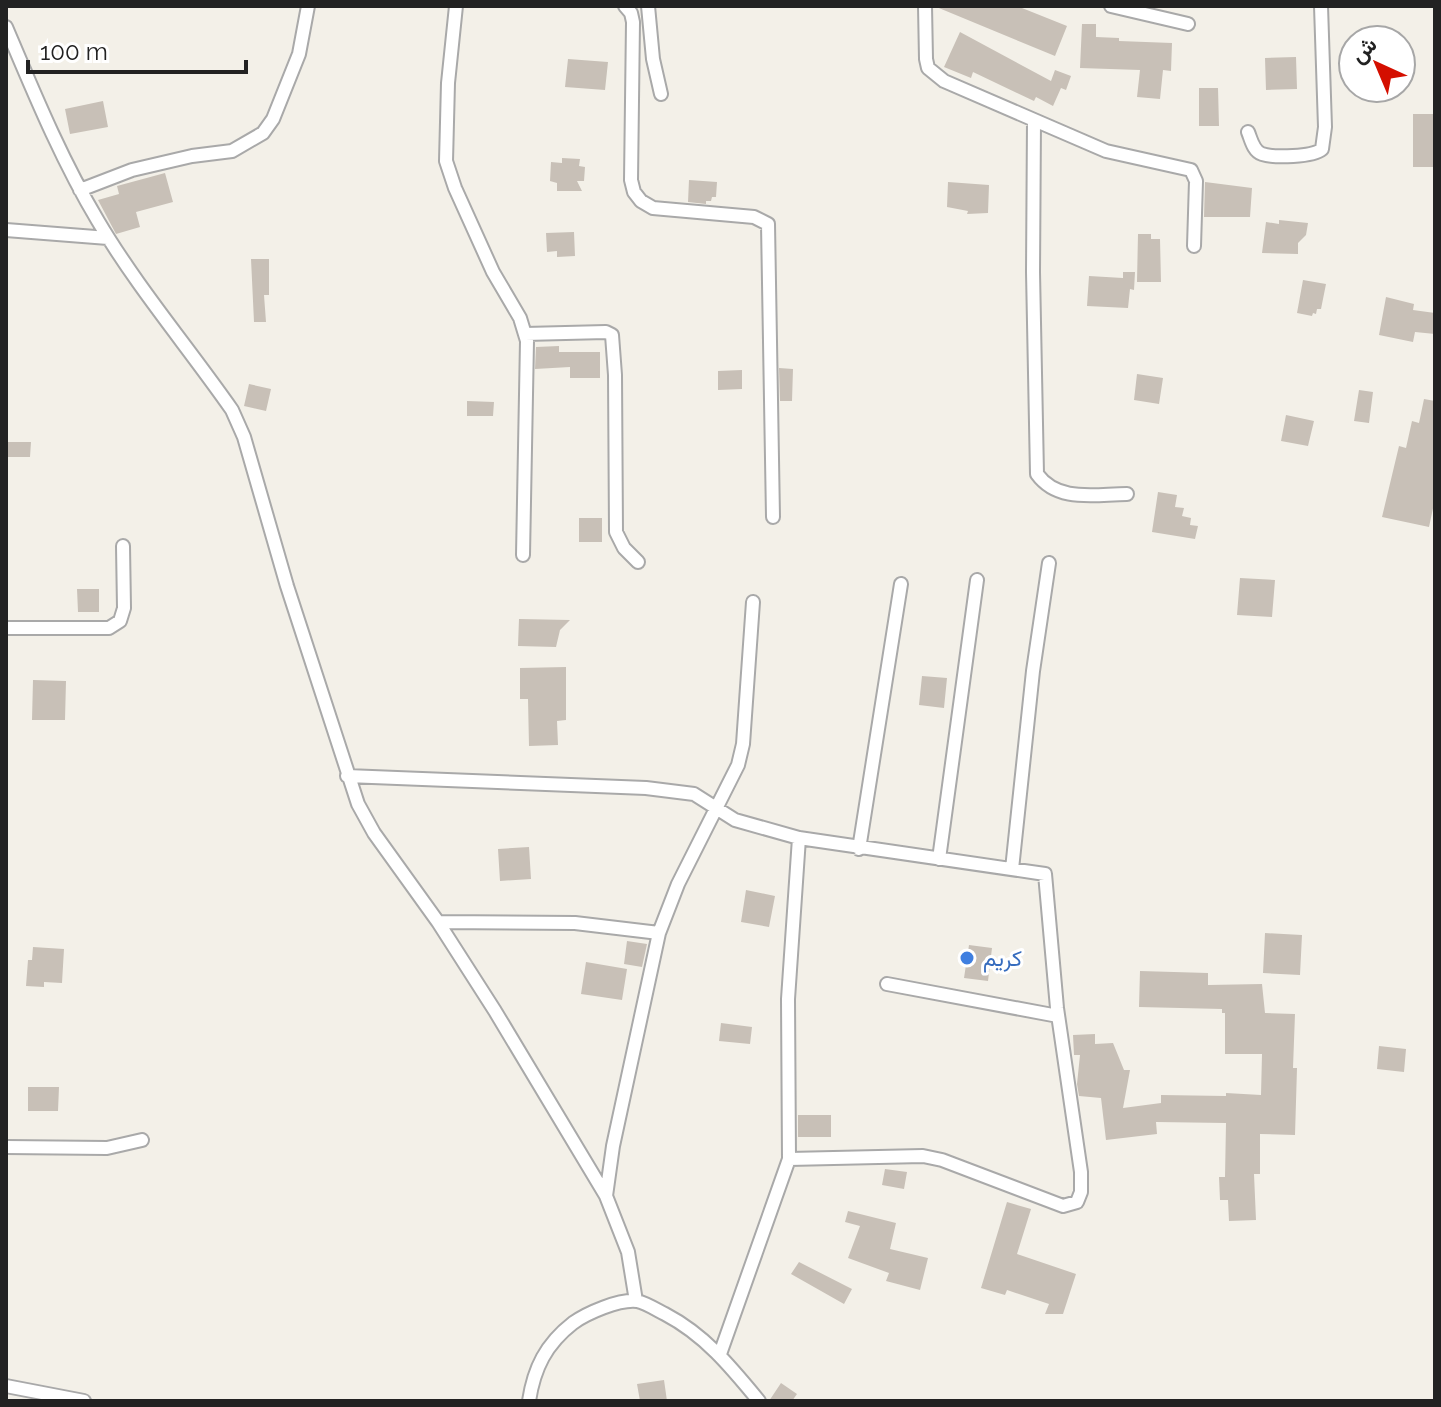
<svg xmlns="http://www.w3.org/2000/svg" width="1441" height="1407" font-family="Raleway,Vazirmatn,sans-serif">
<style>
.building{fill:#c8c0b7}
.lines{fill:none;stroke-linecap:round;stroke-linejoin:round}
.minor-casing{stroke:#a9a9a9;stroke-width:16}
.minor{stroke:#fff;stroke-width:12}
.shop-dot{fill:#3f7fe0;stroke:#fff;stroke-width:3}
.labels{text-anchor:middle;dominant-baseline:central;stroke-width:6;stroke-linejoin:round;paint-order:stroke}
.shop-label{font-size:22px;fill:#366cbe;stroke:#fff;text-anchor:start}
</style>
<rect width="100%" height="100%" fill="#f3f0e8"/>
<path class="building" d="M934 6H1017L1067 26 1055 56Z
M1082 24H1096V37L1119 38V41L1172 43 1171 71 1163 70 1160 99 1137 97 1140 70 1080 68Z
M960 32 1051 81 1055 70 1071 76 1066 90 1061 88 1053 106 1036 97 1034 101 973 72 971 78 944 67Z
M1296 57 1297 89 1266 90 1265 58Z
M568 59 608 62 605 90 565 87Z
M1199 88H1218L1219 126H1199Z
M103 101 108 127 70 134 65 109Z
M1413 114H1435V167H1413Z
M562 158 580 159 579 166 585 167 584 181H577L582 191H557V183L550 181 551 162 562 163Z
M165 173 173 202 136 212 140 227 116 234 98 200 119 194 117 186Z
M689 180 717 182 716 197H712L711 201H706V204L688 202Z
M948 182 989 185 988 213 967 214 968 211 947 207Z
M1205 182 1252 188 1250 217H1204Z
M1279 220 1308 223 1306 235 1298 243V254L1262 253 1266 222 1279 224Z
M574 232 575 256 557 257V251L547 252 546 233Z
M1138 234H1151V239H1160L1161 282H1137Z
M251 259H269V295H264L266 322H254Z
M1123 272H1135L1134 290 1130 289 1128 308 1087 306 1089 276 1123 278Z
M1303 280 1326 284 1321 309H1317L1316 314 1313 313 1312 316 1297 313Z
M1386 297 1414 304 1413 310 1435 313V334L1415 332 1413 342 1379 335Z
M559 346V352H600V378H570V367L535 369 536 347Z
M779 368 793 369 792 401H780Z
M742 370V389L718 390V371Z
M1137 374 1163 378 1159 404 1134 400Z
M249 384 271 389 266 411 244 406Z
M1359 390 1373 392 1369 423 1354 421Z
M1424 399 1435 401V499L1429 527 1382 517 1399 446 1406 448 1412 421 1419 423Z
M467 401 494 402 493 416H467Z
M1286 415 1314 421 1308 446 1281 441Z
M6 442H31L30 457H6Z
M1158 492 1177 495 1175 507 1184 508 1182 516 1191 518 1190 525 1198 526 1195 539 1152 532Z
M579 518H602V542H579Z
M1240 578 1275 580 1272 617 1237 615Z
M77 589H99V612H78Z
M519 619 570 620 560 630 556 647 518 646Z
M566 667V720L557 721 558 745 529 746 528 699H520V668Z
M922 676 947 678 944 708 919 705Z
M33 680 66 681 65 720H32Z
M529 847 531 879 500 881 498 849Z
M746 890 775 896 769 927 741 922Z
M1265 933 1302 935 1300 975 1263 973Z
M627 941 647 944 642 967 624 964Z
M969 945 992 948 988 981 964 978Z
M33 947 64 949 62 983 44 982V987L26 986 28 960H32Z
M586 962 627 969 622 1000 581 994Z
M1140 971 1208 973V985L1262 984 1265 1013 1295 1014 1293 1068H1297L1295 1135 1260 1134V1174H1254L1256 1220 1229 1221 1228 1200H1220L1219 1177H1225L1226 1123 1156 1122 1157 1134 1106 1140 1101 1098 1079 1096 1077 1084 1080 1055H1074L1073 1035 1095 1034V1044L1113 1043 1124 1070H1130L1123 1108 1161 1103V1095L1226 1096V1093L1261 1095 1262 1054H1225V1013H1222V1009L1139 1007Z
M721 1023 752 1027 750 1044 719 1041Z
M1379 1046 1406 1049 1404 1072 1377 1069Z
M28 1087H59L58 1111H28Z
M798 1115H831V1137H798Z
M885 1169 907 1172 904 1189 882 1185Z
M1007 1202 1031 1209 1017 1254 1076 1274 1063 1314H1045L1049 1304 1007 1290 1005 1295 981 1288Z
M848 1211 896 1223 890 1249 928 1258 920 1290 886 1281 889 1273 848 1258 860 1226 845 1222Z
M799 1262 852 1289 844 1304 791 1274Z
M664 1380 667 1401H640L637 1384Z
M781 1383 797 1394 792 1401H769Z"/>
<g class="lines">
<g class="minor-casing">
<path id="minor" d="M456 6 448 83 446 161 455 188 493 272 520 318 527 341 523 555
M625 6 631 13 633 22 631 180 634 192 641 201 653 208 754 217 768 224 773 517
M648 6 653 59 661 94
M925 6 926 59 928 68 944 81 1106 151 1191 170 1196 181 1194 246
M1111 6 1188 24
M6 27C34 93 61 159 98 221 137 287 188 347 232 410L244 437 287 586 358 804 374 833 438 922 495 1011 606 1196 628 1252 636 1301
M1034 121 1033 272 1037 474C1058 503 1095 494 1127 494
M1248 132C1251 139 1253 151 1262 154 1274 158 1313 157 1322 149L1325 127 1321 6
M80 190 132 170 192 156 232 151 263 133 273 119 299 54 308 6
M6 230 108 238
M525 334 606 332 612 335 615 375 616 532 624 548 638 562
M6 628H109L120 621 124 608 123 546
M347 776 646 788 694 794 735 820 799 838 1045 874 1057 1008 1081 1172V1192L1077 1202 1063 1206 942 1160 923 1156 789 1159
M859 849 901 584
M939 859 977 580
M1012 869 1033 671 1049 563
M438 922 575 923 659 933 678 884 738 765 743 744 753 602
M887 984 1058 1016
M6 1147 107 1148 142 1140
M606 1196 613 1146 659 933
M720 1354 789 1159 788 999 799 838
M6 1386 84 1401
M529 1401C534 1368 546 1344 573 1323 587 1313 619 1299 637 1301 646 1303 657 1310 665 1314 705 1335 731 1367 759 1401"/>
</g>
<use href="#minor" class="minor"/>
</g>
<circle class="shop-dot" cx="967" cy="958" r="8"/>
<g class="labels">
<g class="shop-label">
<text x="983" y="958">كريم</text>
</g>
</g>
<rect width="1441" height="1407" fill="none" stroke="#222222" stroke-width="16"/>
<g transform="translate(1377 64) rotate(316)"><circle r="38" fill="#ffffff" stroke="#a7a7a7" stroke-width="2"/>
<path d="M0-6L14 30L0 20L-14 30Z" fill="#d40f00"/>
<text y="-12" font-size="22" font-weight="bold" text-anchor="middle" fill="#222222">ش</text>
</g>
<path d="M28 60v12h218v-12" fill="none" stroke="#222222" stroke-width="4"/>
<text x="40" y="60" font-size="24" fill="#222222" stroke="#ffffff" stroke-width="6" paint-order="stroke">100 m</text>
</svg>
